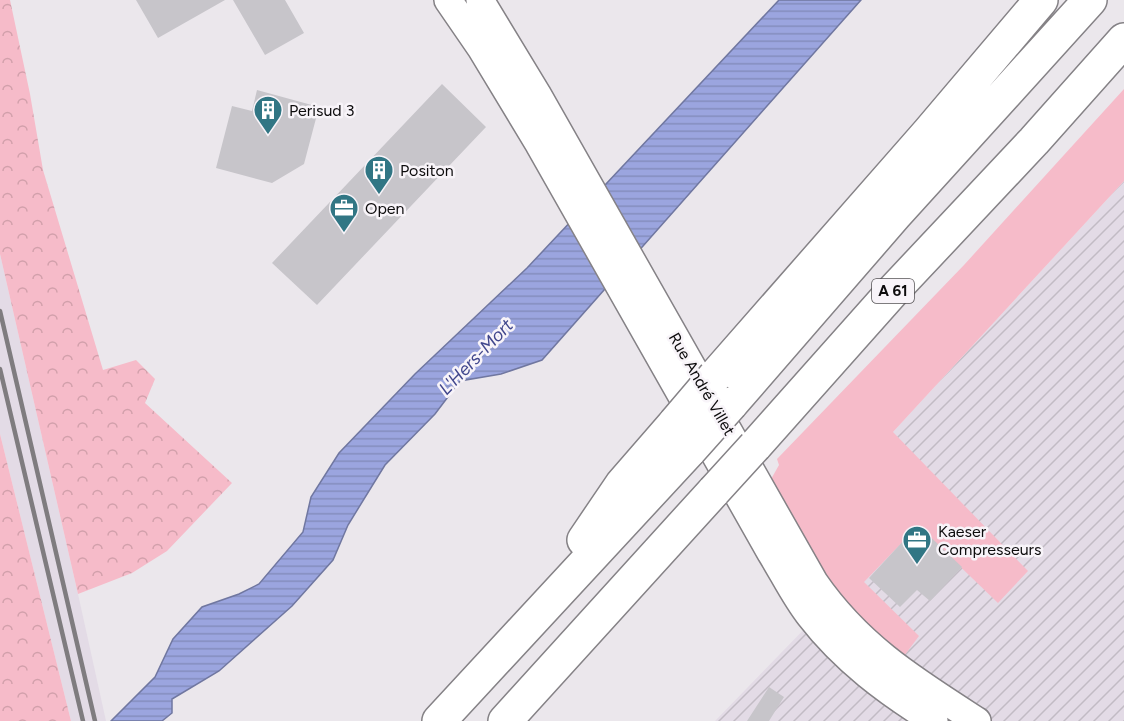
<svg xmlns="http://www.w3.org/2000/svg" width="1124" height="721" font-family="Figtree,sans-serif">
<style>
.built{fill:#e3dbe6}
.industrial{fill:url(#industrial-furrows)}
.green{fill:#f6bbc9}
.forest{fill:url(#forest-crowns)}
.water{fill:url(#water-rules);stroke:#7077a0;stroke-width:1.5}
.building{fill:#c7c5ca}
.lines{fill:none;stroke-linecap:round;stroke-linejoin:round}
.secondary-casing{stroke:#858286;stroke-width:30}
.highway-casing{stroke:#858286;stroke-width:36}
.secondary{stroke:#fff;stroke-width:27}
.highway{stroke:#fff;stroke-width:33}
.rail{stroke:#7f7c7f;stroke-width:4.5}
.highway-bridge-casing{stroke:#858286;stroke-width:36;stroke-linecap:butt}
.highway-bridge{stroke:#fff;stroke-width:33}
.labels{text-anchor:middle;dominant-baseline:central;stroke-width:5;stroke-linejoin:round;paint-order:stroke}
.shield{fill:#f8f4f9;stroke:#545254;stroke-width:1.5}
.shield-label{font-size:15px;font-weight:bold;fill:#0d0c0d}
.poi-label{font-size:16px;fill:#0d0c0d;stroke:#f8f4f9;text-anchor:start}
.street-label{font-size:16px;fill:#0d0c0d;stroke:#f8f4f9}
.water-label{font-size:18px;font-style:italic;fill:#41478d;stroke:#f8f4f9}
</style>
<defs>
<pattern id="industrial-furrows" width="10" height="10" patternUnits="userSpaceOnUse" patternTransform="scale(1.5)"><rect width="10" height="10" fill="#e3dbe6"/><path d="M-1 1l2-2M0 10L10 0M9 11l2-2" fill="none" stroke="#c2bbc4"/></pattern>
<pattern id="forest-crowns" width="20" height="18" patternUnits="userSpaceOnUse" patternTransform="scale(1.5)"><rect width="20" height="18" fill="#f6bbc9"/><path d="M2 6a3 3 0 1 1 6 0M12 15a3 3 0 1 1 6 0" fill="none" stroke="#d2a0ab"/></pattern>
<pattern id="water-rules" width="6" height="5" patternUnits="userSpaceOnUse" patternTransform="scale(1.5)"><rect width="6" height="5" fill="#9ba5df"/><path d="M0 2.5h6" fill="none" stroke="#848dbe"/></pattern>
</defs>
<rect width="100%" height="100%" fill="#ebe7ec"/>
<path class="built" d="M0 254 78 594 106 721H71L0 434Z"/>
<path class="industrial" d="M1124 181V721H715L849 583 822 509Z"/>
<path class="green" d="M1124 89V181L893 432 1028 571 998 603 918 526 864 582 919 636 901 660 830 592 770 481 779 465 777 459 964 265Z"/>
<path class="forest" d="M0 0H10L30 94 43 170 103 370 136 360 155 379 145 403 232 483 167 551 132 573 78 594 0 254Z
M0 434 71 721H0Z"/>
<path class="water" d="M779 0H861L542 360 501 374 460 381 435 414 385 465 348 525 333 560 292 606 219 671 172 699V713L162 721H111L155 677 173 639 202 607 239 594 259 584 303 532 311 497 339 453 415 374 527 268Z"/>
<path class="building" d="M136 0H225L158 38Z
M233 0H285L304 33 265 55Z
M442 84 486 127 317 305 272 263Z
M257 90 319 107 304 164 272 183 216 168 232 106 252 111Z
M918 525 962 567 930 601 917 590 900 607 869 578Z
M769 687 784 697 769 721H747Z"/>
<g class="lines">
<g class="secondary-casing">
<path id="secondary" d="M448 0 481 48 539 144 771 553C784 574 795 597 810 616 844 660 887 692 934 721
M480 0 537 94 814 582C858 646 913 680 977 721"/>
</g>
<g class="highway-casing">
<path id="highway" d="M715 376 929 132 1041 0
M731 404 895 215 1090 0
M755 446 892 292 1034 141 1124 40
M584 540 622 484 675 423
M439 721 690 450
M505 721 714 491"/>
</g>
<use href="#secondary" class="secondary"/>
<use href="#highway" class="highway"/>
<path class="rail" d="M0 311 95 721
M0 369 83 721"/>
<g class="highway-bridge-casing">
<path id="highway-bridge" d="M675 423 715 376
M690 450 731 404
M714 491 755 446"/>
</g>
<use href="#highway-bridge" class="highway-bridge"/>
</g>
<defs>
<g id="building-pin" transform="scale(1.5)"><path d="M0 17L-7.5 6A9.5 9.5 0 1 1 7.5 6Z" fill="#317684" stroke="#f8f4f9"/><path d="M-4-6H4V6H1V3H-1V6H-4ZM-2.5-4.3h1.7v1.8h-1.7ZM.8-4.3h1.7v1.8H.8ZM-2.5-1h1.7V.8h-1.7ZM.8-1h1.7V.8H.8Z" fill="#fff"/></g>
<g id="office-pin" transform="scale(1.5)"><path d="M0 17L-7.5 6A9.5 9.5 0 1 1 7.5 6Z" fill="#317684" stroke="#f8f4f9"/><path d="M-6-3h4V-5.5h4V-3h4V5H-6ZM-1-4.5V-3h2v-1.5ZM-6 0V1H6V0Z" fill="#fff"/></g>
</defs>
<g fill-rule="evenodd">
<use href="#building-pin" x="268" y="110"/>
<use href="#building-pin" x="379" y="170"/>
<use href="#office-pin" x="344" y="208"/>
<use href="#office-pin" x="917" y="540"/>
</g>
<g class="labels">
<rect class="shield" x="872" y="279" width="42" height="24" rx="4.5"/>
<g class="shield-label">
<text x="893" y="291">A 61</text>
</g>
<g class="poi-label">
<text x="289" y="110">Perisud 3</text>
<text x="400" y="170">Positon</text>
<text x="365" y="208">Open</text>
<text x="938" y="531">Kaeser<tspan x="938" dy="18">Compresseurs</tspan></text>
</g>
<g class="street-label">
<text transform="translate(702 384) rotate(60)">Rue André Villet</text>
</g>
<g class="water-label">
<text transform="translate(476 357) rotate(-46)">L'Hers-Mort</text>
</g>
</g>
</svg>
